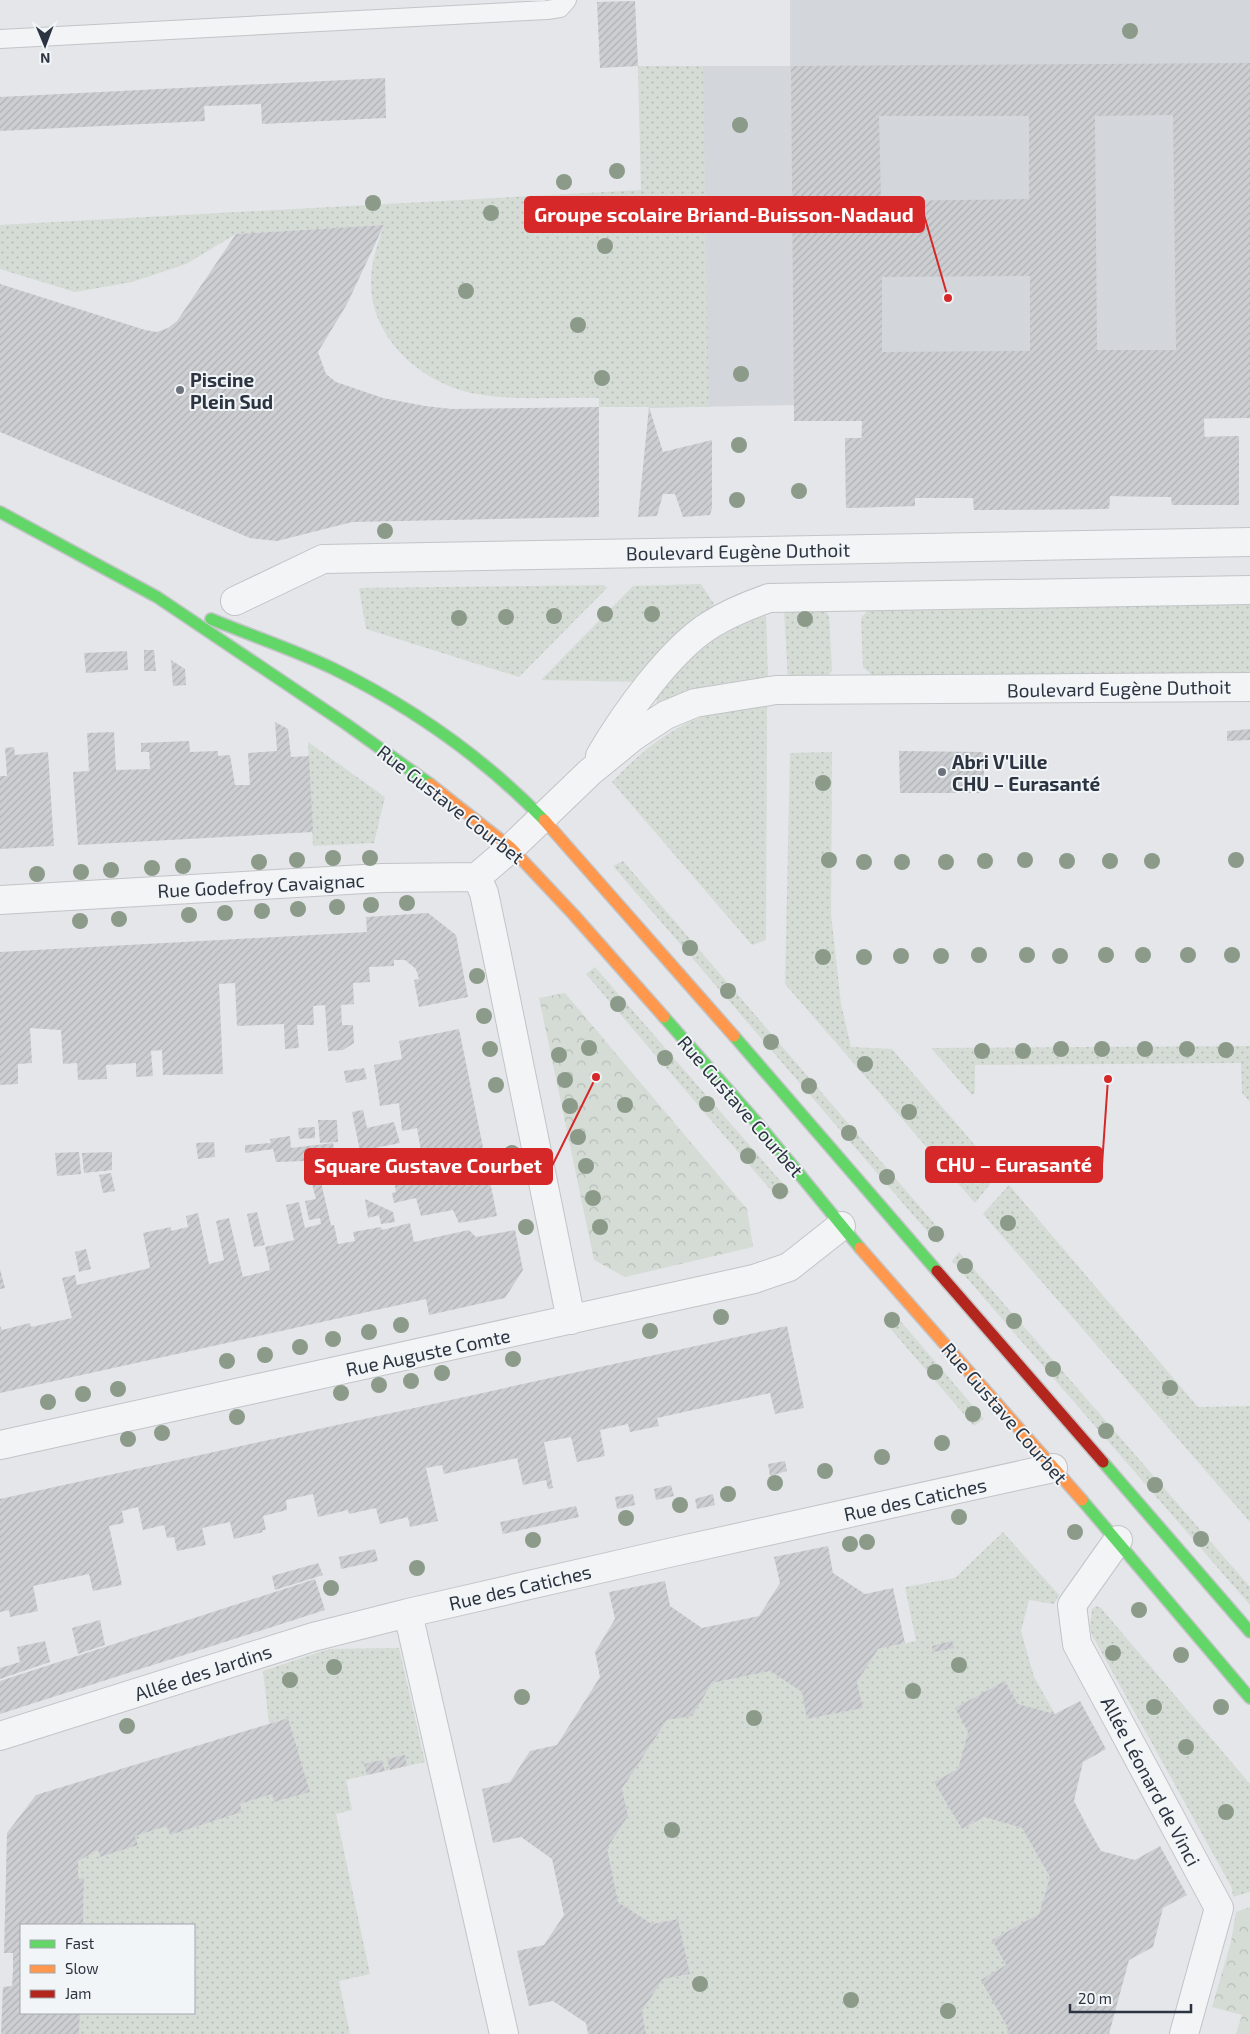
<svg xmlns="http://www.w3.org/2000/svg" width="1250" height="2034" font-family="'Exo 2',sans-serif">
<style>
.built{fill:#d3d6db}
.grass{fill:url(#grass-dots)}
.park{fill:url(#park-crowns)}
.building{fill:url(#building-hatch);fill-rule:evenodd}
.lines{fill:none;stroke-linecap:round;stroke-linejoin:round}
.lane-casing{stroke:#c2c4c7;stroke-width:20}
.street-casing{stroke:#c2c4c7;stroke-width:30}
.fast-casing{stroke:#c2c4c7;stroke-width:14}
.slow-casing{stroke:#c2c4c7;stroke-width:14}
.jam-casing{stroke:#c2c4c7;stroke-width:14}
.lane{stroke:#f3f4f5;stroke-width:18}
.street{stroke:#f3f4f5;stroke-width:28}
.fast{stroke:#63d668;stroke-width:11}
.slow{stroke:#ff974d;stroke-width:11}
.jam{stroke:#b3261e;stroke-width:11}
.tree{fill:#8b9a89}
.poi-dot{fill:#6c727c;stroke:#f2f5f7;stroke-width:2}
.labels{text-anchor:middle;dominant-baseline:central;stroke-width:4;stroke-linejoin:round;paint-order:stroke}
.poi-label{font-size:19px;font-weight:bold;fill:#2c3441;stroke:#f2f5f7;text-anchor:start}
.street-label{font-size:19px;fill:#2c3441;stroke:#f2f5f7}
.leader{fill:none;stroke:#d62828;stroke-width:2}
.callout-dot{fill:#d62828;stroke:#f2f5f7;stroke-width:2}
.callout{fill:#d62828;stroke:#d62828;stroke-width:2}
.callout-label{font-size:20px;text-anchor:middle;font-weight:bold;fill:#fff}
</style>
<defs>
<pattern id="grass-dots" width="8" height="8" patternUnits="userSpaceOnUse" patternTransform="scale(1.25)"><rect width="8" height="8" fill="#d5dcd5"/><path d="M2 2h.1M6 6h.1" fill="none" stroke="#b7bdb8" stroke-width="1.8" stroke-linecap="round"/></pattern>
<pattern id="park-crowns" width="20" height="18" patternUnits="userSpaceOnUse" patternTransform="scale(1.25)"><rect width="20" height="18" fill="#d5dcd5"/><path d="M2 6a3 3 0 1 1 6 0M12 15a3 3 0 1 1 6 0" fill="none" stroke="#b7bdb8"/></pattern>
<pattern id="building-hatch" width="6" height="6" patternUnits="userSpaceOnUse" patternTransform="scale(1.25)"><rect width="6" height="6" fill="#ccced1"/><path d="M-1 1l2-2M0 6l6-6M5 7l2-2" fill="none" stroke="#afb2b5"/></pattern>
</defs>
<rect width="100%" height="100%" fill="#e4e6e9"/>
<path class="built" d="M790 0H1250V418L1204 419 1205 437 1239 436V505H1172L1171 497 1110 496 1109 509 974 510 973 498H915V506L846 508 845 438H861L862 421H794V405L649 408 638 66H790Z"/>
<path class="grass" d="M638 66H703L709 407H599V398C559 397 516 401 477 394 429 386 379 347 372 296 368 270 376 249 384 225L236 234 186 264 132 282 75 292 0 269V225L641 190Z
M701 584 714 604 641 682 541 680 633 586Z
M604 585 607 588 519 677 366 629 359 588Z
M1250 604V676L877 679 863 667 861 618 870 608Z
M824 609 829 616 832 671 825 679H788L784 611Z
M766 614 768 680 725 683 699 688 662 704 657 703 656 698C688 657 718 632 766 614Z
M767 701 766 940 752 945 612 782C659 732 698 710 767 701Z
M308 742 385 797 374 843 313 846Z
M832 752 831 914 841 1004 851 1047 892 1049 999 1173 975 1203 785 984 790 753Z
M623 861 945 1236 938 1244 613 866Z
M595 967 790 1192 780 1201 586 974Z
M1250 1046V1102L1242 1093 1241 1063 975 1065V1092L972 1095 931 1048Z
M1009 1185 1198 1407 1250 1406V1522L983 1214Z
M959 1252 1250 1587V1605L952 1261Z
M892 1311 984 1419 974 1426 883 1320Z
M1003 1532 1059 1595 1054 1604 1029 1600 1021 1631 1034 1677 1055 1714 1018 1704 1005 1681 956 1708 968 1732 958 1769 935 1782 962 1829 984 1817 1022 1828 1050 1877 1039 1914 992 1940 1006 1965 1008 2028 1007 2034H646L642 2011 663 1979 690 1974 678 1919 652 1924 618 1902 607 1848 628 1816 622 1789 667 1720 692 1716 712 1683 770 1671 802 1692 808 1719 863 1708 857 1682 878 1649 916 1641 905 1587 955 1578Z
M1096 1606 1101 1608 1250 1784V1892L1233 1897 1232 1888 1092 1635 1090 1626 1092 1609Z
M399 1648 425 1762 407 1766 405 1756 387 1759 390 1770 385 1771 382 1760 365 1764 367 1775 346 1780 352 1810 336 1814 370 1974 339 1981 350 2034H79L80 2013H194V1925H83L84 1879H78V1861L98 1850 100 1857 137 1845 135 1836 167 1826 170 1835 242 1812 240 1804 272 1794 274 1802 310 1792 288 1718 269 1723 263 1671 329 1649Z"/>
<path class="park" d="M565 993 747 1209 753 1247 625 1277 594 1260 539 998Z
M1250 1907V2034H1236L1242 2015 1212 2007 1231 1942 1236 1912Z"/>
<path class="building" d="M635 1 638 66 600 68 597 2Z
M1250 63V418H1204V437L1239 436V505H1172L1171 497 1110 496 1109 509 974 510 973 498H915V506L846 508 845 438H862V421H794L791 66ZM1173 115 1176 350H1097L1095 116ZM879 116H1029V199L881 201ZM1030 276V351L882 352V277Z
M385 78 386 118 262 124 261 104 204 106 205 121 0 131V97Z
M384 225 347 304 318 352 326 374 336 382 383 398 425 406 452 409 599 407V517L352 522 277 541 250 538 0 432V284L145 330 157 332 168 328 177 321 236 234Z
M649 407 663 452 712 440V508L710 515 683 517 675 494H663L657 516 638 517Z
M144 650H154L156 671H144Z
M127 651 128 670 86 673 84 653Z
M171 660 185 669 186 685 173 686Z
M275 722 288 729 291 757 309 756 313 832 78 845 73 772 89 771 87 733 114 732 116 770 150 769 149 752H141V743L189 741 190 752 218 751V756L230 755 235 785H250L248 753 277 751Z
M1250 729V740L1227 741V731Z
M14 747 15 755 48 752 54 846 0 849V776H7L5 748Z
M899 751 983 752 985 793H900Z
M428 913 456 935 468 997 419 1007 414 980 419 979 416 969 405 960H394V966L369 967 370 982 353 983 354 1004 341 1005 342 1025H353L354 1043 343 1050 328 1051 325 1005 313 1006 314 1025H297L299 1048 285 1049 284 1024 237 1026 235 983 219 984 223 1074 163 1075 162 1050 151 1051 153 1076 136 1077V1063L106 1065 107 1079 78 1080 77 1063 63 1064 61 1030 30 1028 32 1063 18 1064V1084L0 1085V952L367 932 366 917Z
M459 1029 497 1216 459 1223 453 1210 421 1216 416 1198 394 1203 392 1193 396 1192 391 1164 422 1157 417 1128 402 1131 399 1103 380 1106 374 1065 402 1059 399 1041Z
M364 1068 367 1079 346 1083 344 1071Z
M363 1110 367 1128 394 1122 400 1143 360 1151 352 1112Z
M318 1120H337L338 1142 320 1143Z
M315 1127V1138L299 1139 298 1128Z
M290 1136 291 1148 333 1143 336 1156 316 1161 331 1225H334L338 1244 355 1241 353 1232 381 1227 382 1230 410 1223 414 1242 469 1230 476 1237 515 1230 523 1270 505 1298 429 1315 426 1299 0 1393V1326L2 1330 30 1323 31 1327 72 1318 62 1278 75 1275 77 1285 150 1268 143 1233 171 1227V1231L188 1227 186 1216 198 1213 209 1264 224 1260 216 1221 229 1218 243 1277 270 1270 265 1247 294 1240 286 1205 299 1202 305 1228 321 1224 320 1218 309 1220 305 1201 316 1199 306 1161 276 1162 273 1149 245 1153V1145L271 1143 270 1139Z
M214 1142 215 1157 198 1159 196 1143Z
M79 1152 81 1174 57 1176 55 1153Z
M112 1152V1170L84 1173 82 1153Z
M111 1173 115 1191 103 1193 99 1175Z
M365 1199 393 1212 395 1222 381 1224 379 1215 368 1218Z
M257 1212 265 1245 254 1247 247 1214Z
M86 1249 91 1269 79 1272 75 1252Z
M0 1269 5 1288 0 1289Z
M787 1326 804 1408 775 1414 770 1393 657 1418 659 1426 630 1432 628 1424 600 1430 605 1456 577 1462 571 1437 544 1442 553 1488 548 1489 546 1480 523 1485 517 1458 444 1474 442 1465 426 1468 438 1521 410 1527 408 1517 380 1524 376 1508 349 1514 348 1510 318 1517 313 1494 286 1500 287 1510 263 1516 266 1530H262L263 1532 234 1539 230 1522 202 1528 206 1545 177 1551 174 1537 167 1538 164 1525 143 1530 138 1507 122 1511 124 1523 109 1526 122 1585 93 1591 89 1574 33 1586 38 1611 10 1617 9 1610 0 1612V1499Z
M785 1461 787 1471 770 1476 768 1464Z
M671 1485 674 1496 656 1500 654 1489Z
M633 1494 635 1505 617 1509 615 1497Z
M713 1494 715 1505 697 1509 695 1499Z
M576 1506 579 1517 503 1534 500 1522Z
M828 1546 833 1573 865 1594 893 1588 905 1643 878 1649 857 1682 863 1708 807 1719 802 1692 770 1671 712 1683 692 1716 667 1720 622 1789 628 1816 607 1848 618 1902 652 1924 678 1919 690 1974 663 1979 642 2011 646 2034H588L586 2023 553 2001 529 2006 517 1951 544 1945 564 1915 552 1859 521 1837 493 1843 482 1789 510 1782 530 1751 557 1745 600 1677 595 1652 615 1619 609 1592 665 1581 670 1606 702 1628 759 1616 780 1583 774 1557Z
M375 1549 378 1561 341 1569 339 1557Z
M318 1563 323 1575 275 1590 272 1576Z
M315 1579 325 1610 0 1714V1681Z
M100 1620 105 1645 78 1654 72 1628Z
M45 1641 50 1662 0 1679V1668L20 1662 17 1647Z
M952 1641 954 1648 933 1652 932 1646Z
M1005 1681 1018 1704 1055 1714 1080 1701 1106 1749 1083 1762 1074 1801 1088 1828 1101 1851 1135 1860 1160 1846 1187 1895 1163 1908 1153 1947 1129 1960 1109 2034H1007L1008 2028 981 1980 1006 1965 992 1940 1039 1914 1050 1877 1022 1828 984 1817 962 1829 934 1782 958 1769 968 1732 955 1708Z
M288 1718 310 1792 274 1802 272 1794 240 1804 242 1812 170 1835 167 1826 135 1836 138 1845 100 1857 98 1850 78 1861V1879L84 1878 83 1925H21V2013H80L79 2034H1L3 1987 12 1986 13 1970V1953H4L7 1833 36 1795Z
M405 1755 407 1766 390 1770 387 1759Z
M382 1760 385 1771 367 1775 364 1764Z"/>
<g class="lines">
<g class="lane-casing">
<path id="lane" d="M0 39 547 10 560 8 567 0"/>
</g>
<g class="street-casing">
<path id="street" d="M235 601 323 559 1250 542
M600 756C624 715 670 650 710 625 729 613 749 605 769 598L1250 590
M477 877 484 893 497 955 571 1320
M0 900 382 878 477 877 511 848 590 772 634 736 666 715 695 703 776 690 1250 687
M0 1445 754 1279 789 1267 841 1226
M1118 1540 1072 1605 1077 1644 1219 1908 1184 2034
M0 1736 313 1637 408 1613
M504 2034 408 1613 673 1552 1053 1468"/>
</g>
<g class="fast-casing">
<path id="fast" d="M0 512 157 597 346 724 430 784
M211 619C252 636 295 650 334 669 411 707 484 758 544 820
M664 1017 759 1125 860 1248
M734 1036 937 1271
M1103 1462 1250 1632
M1082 1500 1250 1698"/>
</g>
<g class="slow-casing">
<path id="slow" d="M430 784 511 848 574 915 664 1017
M544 820 734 1036
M860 1248 1082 1500"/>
</g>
<g class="jam-casing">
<path id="jam" d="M937 1271 1103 1462"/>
</g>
<use href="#lane" class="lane"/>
<use href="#street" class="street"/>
<use href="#fast" class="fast"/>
<use href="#slow" class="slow"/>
<use href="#jam" class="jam"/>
</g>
<g class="tree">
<circle cx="1130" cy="31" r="8"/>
<circle cx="740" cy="125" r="8"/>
<circle cx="617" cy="171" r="8"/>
<circle cx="564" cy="182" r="8"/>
<circle cx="373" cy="203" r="8"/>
<circle cx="491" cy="213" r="8"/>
<circle cx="605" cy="246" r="8"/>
<circle cx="466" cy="291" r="8"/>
<circle cx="578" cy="325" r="8"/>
<circle cx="741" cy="374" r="8"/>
<circle cx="602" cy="378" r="8"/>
<circle cx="739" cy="445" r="8"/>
<circle cx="799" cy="491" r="8"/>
<circle cx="737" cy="500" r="8"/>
<circle cx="385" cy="531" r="8"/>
<circle cx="605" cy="614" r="8"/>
<circle cx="652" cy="614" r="8"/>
<circle cx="554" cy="616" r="8"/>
<circle cx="506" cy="617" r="8"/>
<circle cx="459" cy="618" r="8"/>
<circle cx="805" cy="619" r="8"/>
<circle cx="823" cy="783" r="8"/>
<circle cx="333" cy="858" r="8"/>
<circle cx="370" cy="858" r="8"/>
<circle cx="297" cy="860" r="8"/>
<circle cx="829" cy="860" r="8"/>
<circle cx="1025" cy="860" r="8"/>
<circle cx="1236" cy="860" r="8"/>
<circle cx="985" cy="861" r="8"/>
<circle cx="1067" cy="861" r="8"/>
<circle cx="1110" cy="861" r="8"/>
<circle cx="1152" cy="861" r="8"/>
<circle cx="259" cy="862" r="8"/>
<circle cx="864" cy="862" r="8"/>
<circle cx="902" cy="862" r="8"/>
<circle cx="946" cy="862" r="8"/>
<circle cx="183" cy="866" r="8"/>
<circle cx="152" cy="868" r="8"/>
<circle cx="111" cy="870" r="8"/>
<circle cx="81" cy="872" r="8"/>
<circle cx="37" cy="874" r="8"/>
<circle cx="407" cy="903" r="8"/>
<circle cx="371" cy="905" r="8"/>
<circle cx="337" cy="907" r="8"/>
<circle cx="298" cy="909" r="8"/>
<circle cx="262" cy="911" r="8"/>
<circle cx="225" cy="913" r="8"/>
<circle cx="189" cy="915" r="8"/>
<circle cx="119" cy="919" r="8"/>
<circle cx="80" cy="921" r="8"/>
<circle cx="690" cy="948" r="8"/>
<circle cx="979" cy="955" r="8"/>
<circle cx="1027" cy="955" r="8"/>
<circle cx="1106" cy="955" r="8"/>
<circle cx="1143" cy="955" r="8"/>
<circle cx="1188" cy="955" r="8"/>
<circle cx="1232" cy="955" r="8"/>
<circle cx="901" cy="956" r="8"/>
<circle cx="941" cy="956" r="8"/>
<circle cx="1060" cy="956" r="8"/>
<circle cx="823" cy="957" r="8"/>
<circle cx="864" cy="957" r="8"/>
<circle cx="477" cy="976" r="8"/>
<circle cx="728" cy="991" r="8"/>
<circle cx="618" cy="1004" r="8"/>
<circle cx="484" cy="1016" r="8"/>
<circle cx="771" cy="1042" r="8"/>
<circle cx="589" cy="1048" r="8"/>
<circle cx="490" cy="1049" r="8"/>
<circle cx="1061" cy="1049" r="8"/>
<circle cx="1102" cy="1049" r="8"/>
<circle cx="1145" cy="1049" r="8"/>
<circle cx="1187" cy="1049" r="8"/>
<circle cx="1226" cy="1050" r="8"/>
<circle cx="982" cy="1051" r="8"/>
<circle cx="1023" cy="1051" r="8"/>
<circle cx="559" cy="1055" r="8"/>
<circle cx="665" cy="1058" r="8"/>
<circle cx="865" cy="1064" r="8"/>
<circle cx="565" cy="1080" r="8"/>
<circle cx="496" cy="1085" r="8"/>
<circle cx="809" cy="1086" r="8"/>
<circle cx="707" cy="1104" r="8"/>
<circle cx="625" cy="1105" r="8"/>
<circle cx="570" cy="1106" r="8"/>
<circle cx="909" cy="1112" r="8"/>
<circle cx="849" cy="1133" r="8"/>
<circle cx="578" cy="1137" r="8"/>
<circle cx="512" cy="1153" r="8"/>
<circle cx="748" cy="1156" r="8"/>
<circle cx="586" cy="1166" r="8"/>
<circle cx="887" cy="1177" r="8"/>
<circle cx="780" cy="1191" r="8"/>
<circle cx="593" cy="1198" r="8"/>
<circle cx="1008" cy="1223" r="8"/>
<circle cx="526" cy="1227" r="8"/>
<circle cx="600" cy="1227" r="8"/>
<circle cx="936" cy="1234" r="8"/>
<circle cx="965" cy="1266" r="8"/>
<circle cx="721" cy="1317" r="8"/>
<circle cx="892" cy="1320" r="8"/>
<circle cx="1014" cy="1321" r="8"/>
<circle cx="401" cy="1325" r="8"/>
<circle cx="650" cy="1331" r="8"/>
<circle cx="369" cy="1332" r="8"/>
<circle cx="333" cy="1339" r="8"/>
<circle cx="300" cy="1347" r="8"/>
<circle cx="265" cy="1355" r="8"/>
<circle cx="513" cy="1359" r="8"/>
<circle cx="227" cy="1361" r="8"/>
<circle cx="1053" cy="1369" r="8"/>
<circle cx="935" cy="1372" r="8"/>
<circle cx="442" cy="1373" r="8"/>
<circle cx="411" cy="1381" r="8"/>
<circle cx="379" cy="1385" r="8"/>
<circle cx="1170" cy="1388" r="8"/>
<circle cx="118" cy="1389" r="8"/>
<circle cx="341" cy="1393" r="8"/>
<circle cx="83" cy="1394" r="8"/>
<circle cx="48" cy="1402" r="8"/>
<circle cx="973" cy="1414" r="8"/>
<circle cx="237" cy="1417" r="8"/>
<circle cx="1106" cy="1431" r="8"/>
<circle cx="162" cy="1433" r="8"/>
<circle cx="128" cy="1439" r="8"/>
<circle cx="942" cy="1443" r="8"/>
<circle cx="882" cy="1457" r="8"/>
<circle cx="825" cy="1471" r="8"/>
<circle cx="775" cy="1483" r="8"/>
<circle cx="1155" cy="1485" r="8"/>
<circle cx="728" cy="1494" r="8"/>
<circle cx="680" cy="1505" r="8"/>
<circle cx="959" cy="1517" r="8"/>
<circle cx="626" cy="1518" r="8"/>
<circle cx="1075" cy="1532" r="8"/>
<circle cx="1201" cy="1539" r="8"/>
<circle cx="533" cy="1540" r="8"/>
<circle cx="867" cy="1542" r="8"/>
<circle cx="850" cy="1544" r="8"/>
<circle cx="417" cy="1568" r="8"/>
<circle cx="331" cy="1588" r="8"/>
<circle cx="1139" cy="1610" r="8"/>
<circle cx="1113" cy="1653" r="8"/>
<circle cx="1181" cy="1655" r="8"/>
<circle cx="959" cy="1665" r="8"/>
<circle cx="334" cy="1667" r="8"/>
<circle cx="290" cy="1680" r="8"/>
<circle cx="913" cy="1691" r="8"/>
<circle cx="522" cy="1697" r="8"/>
<circle cx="1154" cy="1707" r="8"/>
<circle cx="1221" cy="1707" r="8"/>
<circle cx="754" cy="1718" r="8"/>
<circle cx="127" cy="1726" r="8"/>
<circle cx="1186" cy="1747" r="8"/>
<circle cx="1226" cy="1812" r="8"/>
<circle cx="672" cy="1830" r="8"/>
<circle cx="700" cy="1984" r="8"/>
<circle cx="851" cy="2000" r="8"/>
<circle cx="948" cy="2011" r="8"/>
</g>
<g class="poi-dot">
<circle cx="180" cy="390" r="5"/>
<circle cx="942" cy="772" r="5"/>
</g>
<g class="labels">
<g class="poi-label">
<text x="190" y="379">Piscine<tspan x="190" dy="22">Plein Sud</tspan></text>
<text x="952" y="761">Abri V'Lille<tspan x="952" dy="22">CHU – Eurasanté</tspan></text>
</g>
<g class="street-label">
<text transform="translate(738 551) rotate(-1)">Boulevard Eugène Duthoit</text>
<text transform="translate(1119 688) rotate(-1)">Boulevard Eugène Duthoit</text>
<text transform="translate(451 804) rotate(38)">Rue Gustave Courbet</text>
<text transform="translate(261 885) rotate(-3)">Rue Godefroy Cavaignac</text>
<text transform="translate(741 1106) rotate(49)">Rue Gustave Courbet</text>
<text transform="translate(428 1352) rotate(-12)">Rue Auguste Comte</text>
<text transform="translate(1005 1413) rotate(49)">Rue Gustave Courbet</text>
<text transform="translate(915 1499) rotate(-12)">Rue des Catiches</text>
<text transform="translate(520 1587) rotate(-13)">Rue des Catiches</text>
<text transform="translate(203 1672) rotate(-18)">Allée des Jardins</text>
<text transform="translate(1151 1781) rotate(62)">Allée Léonard de Vinci</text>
</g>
</g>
<path class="leader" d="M948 298L924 215M1108 1079L1102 1165M596 1077L552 1166"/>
<g class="callout-dot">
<circle cx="948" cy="298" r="5"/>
<circle cx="1108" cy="1079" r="5"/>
<circle cx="596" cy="1077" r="5"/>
</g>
<g class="callout">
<rect x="525" y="197" width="399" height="35" rx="5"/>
<rect x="926" y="1147" width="176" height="35" rx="5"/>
<rect x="305" y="1149" width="247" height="35" rx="5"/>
</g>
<g class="callout-label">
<text x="724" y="222">Groupe scolaire Briand-Buisson-Nadaud</text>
<text x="1014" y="1172">CHU – Eurasanté</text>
<text x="428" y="1173">Square Gustave Courbet</text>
</g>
<rect x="20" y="1924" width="175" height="90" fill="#f2f5f7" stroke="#a3a8ae"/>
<rect x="30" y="1940" width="25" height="8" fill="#63d668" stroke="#a3a8ae"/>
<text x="65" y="1949" font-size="15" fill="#2c3441">Fast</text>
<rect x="30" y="1965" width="25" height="8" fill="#ff974d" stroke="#a3a8ae"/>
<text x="65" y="1974" font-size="15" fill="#2c3441">Slow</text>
<rect x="30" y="1990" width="25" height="8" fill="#b3261e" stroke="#a3a8ae"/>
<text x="65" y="1999" font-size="15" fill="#2c3441">Jam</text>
<g transform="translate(45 45) rotate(179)" stroke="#f2f5f7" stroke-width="4" paint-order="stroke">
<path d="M0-4L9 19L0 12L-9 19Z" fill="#2c3441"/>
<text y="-8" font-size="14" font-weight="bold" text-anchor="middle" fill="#2c3441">N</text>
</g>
<path d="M1070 2004v8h121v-8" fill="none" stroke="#2c3441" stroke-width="2.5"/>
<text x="1078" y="2004" font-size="15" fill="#2c3441" stroke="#f2f5f7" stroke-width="4" paint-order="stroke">20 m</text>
</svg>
